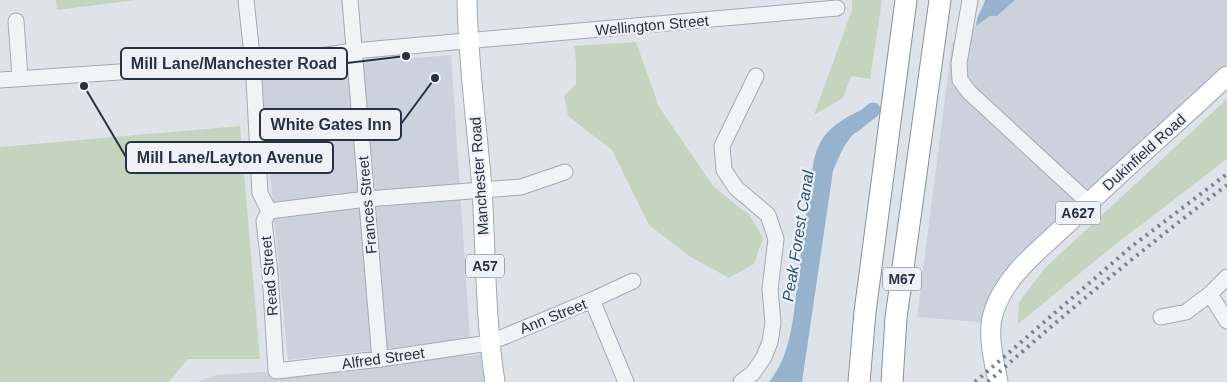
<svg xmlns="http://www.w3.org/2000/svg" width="1227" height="382" font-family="Arial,sans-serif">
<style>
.built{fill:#ccd2db}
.green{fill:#c5d4bf}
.water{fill:#96b2cd}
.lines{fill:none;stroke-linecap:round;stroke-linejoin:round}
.canal{stroke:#96b2cd;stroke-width:15}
.minor-casing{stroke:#a3aab4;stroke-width:17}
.major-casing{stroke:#9ca8b6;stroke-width:21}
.highway-casing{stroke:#8491a1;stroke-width:23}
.minor{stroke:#f1f4f7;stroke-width:15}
.major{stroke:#fff;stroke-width:19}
.highway{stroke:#fff;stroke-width:21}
.rail{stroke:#768394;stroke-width:4;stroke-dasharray:2.5 5;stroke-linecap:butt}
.labels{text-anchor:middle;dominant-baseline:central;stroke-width:4.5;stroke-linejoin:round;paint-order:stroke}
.shield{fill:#eef2f7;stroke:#626b78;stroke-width:1}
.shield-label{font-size:14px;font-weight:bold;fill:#263142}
.street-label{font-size:15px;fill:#263142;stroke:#eef2f7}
.water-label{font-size:16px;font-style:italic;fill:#2c5279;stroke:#eef2f7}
.leader{fill:none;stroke:#263142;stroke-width:2}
.callout-dot{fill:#263142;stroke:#eef2f7;stroke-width:2}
.callout{fill:#eef2f7;stroke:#263142;stroke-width:2}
.callout-label{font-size:16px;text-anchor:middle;font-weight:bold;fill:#263142}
</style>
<rect width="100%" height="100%" fill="#dee3e9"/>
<path class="built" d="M1015 0H1227V69L1042 247 991 323 917 317 952 43 990 16H997Z
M451 55 470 339 288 360 260 71Z
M482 355 490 382H197L217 375 276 371 380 359Z"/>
<path class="green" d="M56 0H136L57 10Z
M852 0H882L870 79 851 76 843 98 814 115 852 10Z
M636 42 659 107 713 186 741 209 749 214 763 238 754 264 729 278 689 256 649 225 612 150 568 116 564 96 576 84V61L574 46Z
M1227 99V159L1112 247 1018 324 1019 302 1045 268Z
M240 126 260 359H188L169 382H0V147Z"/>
<path class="water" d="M985 0H1015L997 16H990L976 26C977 13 982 12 985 0Z
M870 106C866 127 859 126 847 142 841 151 837 161 833 171L802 382H769C794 352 794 306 799 269 802 244 806 218 809 193 812 177 812 156 821 141 831 124 852 114 870 106Z"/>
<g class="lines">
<path class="canal" d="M853 126 873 110"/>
<g class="minor-casing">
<path id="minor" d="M246 0 252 55 248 67
M350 0 380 359
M970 0 959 63 960 80 969 92 1088 202
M16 21 20 78
M248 67 252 72 254 79 260 193 269 211
M0 80 238 64 248 67 353 51 837 8
M269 211 264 221 270 273 276 371 380 359 489 343 592 300 626 382
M269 211 367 199 521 187 565 172
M1210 294 1227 321
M592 300 633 281
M1161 317 1186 312 1210 294 1227 277
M741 382 753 373 764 357 770 342 773 323 770 289 776 239 768 215 736 188 724 170 722 146 756 76"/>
</g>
<g class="major-casing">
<path id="major" d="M467 0C468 63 477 126 482 189 486 254 485 318 495 382
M998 382C994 361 987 335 993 314 1004 275 1042 248 1070 221 1121 171 1175 125 1227 76"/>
</g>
<g class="highway-casing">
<path id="highway" d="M859 382 865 312 906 0
M892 382 896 318 940 0"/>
</g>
<use href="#minor" class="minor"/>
<use href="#major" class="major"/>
<use href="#highway" class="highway"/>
<path class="rail" d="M975 382 1131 247 1227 174
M988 382C1065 313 1145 247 1227 185"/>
</g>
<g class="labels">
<g class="shield">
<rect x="1055.5" y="201.5" width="45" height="23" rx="4"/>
<rect x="466" y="254.5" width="38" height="23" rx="4"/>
<rect x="883" y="267.5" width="38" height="23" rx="4"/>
</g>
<g class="shield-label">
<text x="1078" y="213">A627</text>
<text x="485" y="266">A57</text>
<text x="902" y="279">M67</text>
</g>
<g class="street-label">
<text transform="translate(652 25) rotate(-5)">Wellington Street</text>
<text transform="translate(1144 152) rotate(-42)">Dukinfield Road</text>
<text transform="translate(479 176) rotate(-94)">Manchester Road</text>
<text transform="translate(367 205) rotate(-95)">Frances Street</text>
<text transform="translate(269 276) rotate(-95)">Read Street</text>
<text transform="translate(553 316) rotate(-22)">Ann Street</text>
<text transform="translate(383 358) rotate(-8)">Alfred Street</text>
</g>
<g class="water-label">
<text transform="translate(798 236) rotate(-81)">Peak Forest Canal</text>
</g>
</g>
<path class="leader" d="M406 56L347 63M435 78L401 124M84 86L126 157"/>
<g class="callout-dot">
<circle cx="406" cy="56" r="5"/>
<circle cx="435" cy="78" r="5"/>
<circle cx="84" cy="86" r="5"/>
</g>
<g class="callout">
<rect x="121" y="48" width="226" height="31" rx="5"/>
<rect x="260" y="109" width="141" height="31" rx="5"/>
<rect x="126" y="142" width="207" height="31" rx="5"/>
</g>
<g class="callout-label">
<text x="234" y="69">Mill Lane/Manchester Road</text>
<text x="331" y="130">White Gates Inn</text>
<text x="230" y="163">Mill Lane/Layton Avenue</text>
</g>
</svg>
